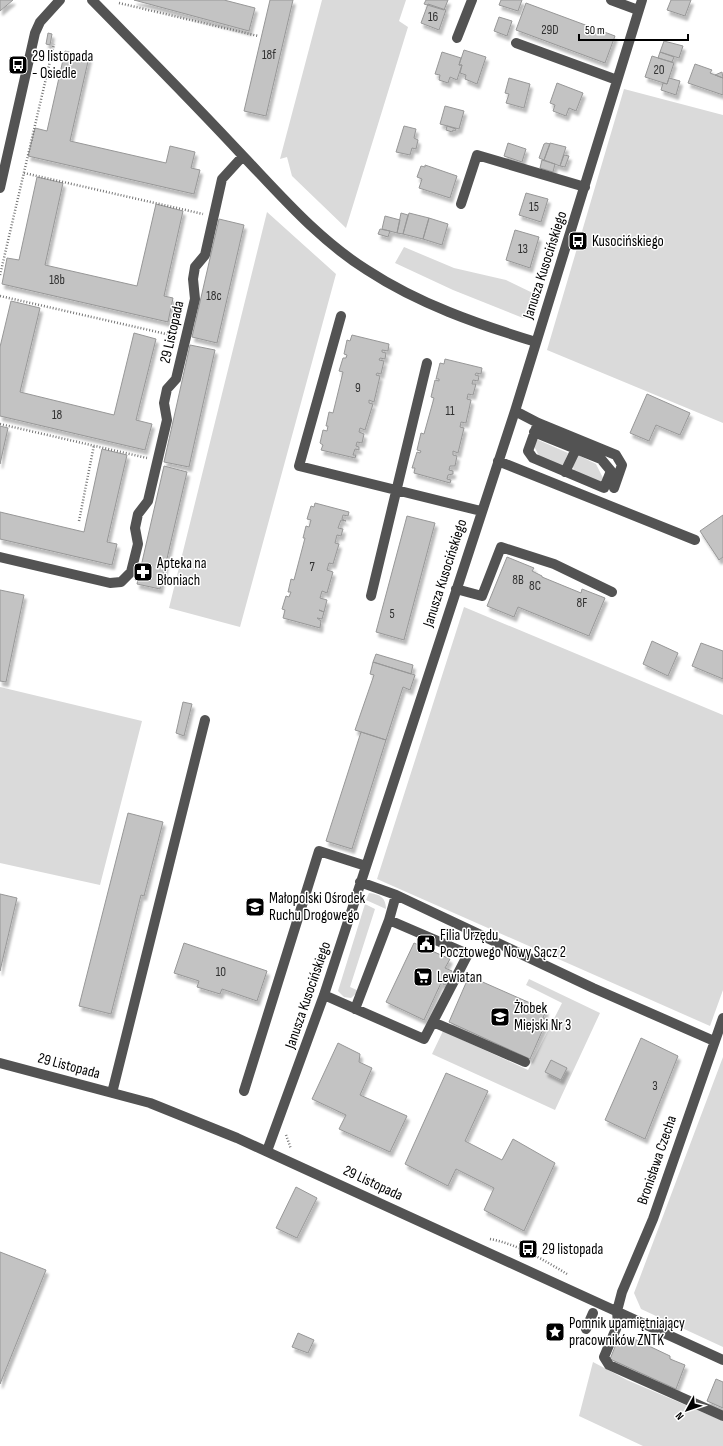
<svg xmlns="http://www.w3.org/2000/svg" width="723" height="1446" font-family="'Sofia Sans Condensed',sans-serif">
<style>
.green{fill:#dadada}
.building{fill:#c3c3c3;stroke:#979797;filter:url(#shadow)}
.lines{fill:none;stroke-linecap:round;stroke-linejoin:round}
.path{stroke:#757575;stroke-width:2.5;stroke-dasharray:1 2;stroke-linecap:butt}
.minor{stroke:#535353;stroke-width:10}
.labels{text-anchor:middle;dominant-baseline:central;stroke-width:3;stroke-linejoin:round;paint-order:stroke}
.number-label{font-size:13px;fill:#313131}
.poi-label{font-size:15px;fill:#000;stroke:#fff;text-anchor:start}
.street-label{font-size:15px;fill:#000;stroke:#fff}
</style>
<defs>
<filter id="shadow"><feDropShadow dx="2.5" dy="4.5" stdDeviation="1" flood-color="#0004"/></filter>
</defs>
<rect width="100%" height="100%" fill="#fff"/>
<path class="green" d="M322 0H406L399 21 408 27 346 228 292 176 287 157 280 159Z
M624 89 723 115V423L547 350Z
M267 212 336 274 240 627 169 608Z
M404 247 454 268 506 280 539 296 531 318H523L453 290 395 263Z
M536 439 568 453 563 466 541 460 534 446Z
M578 455 596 464 603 478 600 484 574 473 573 466Z
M464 607 723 715V990L710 1026 377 879Z
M0 687 142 721 100 885 0 863Z
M369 893C380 894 386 898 386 909L366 900Z
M365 904 375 909 350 987 359 991 351 998 344 997 338 991Z
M529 979 600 1013 555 1110 432 1054 443 1031 528 1070 562 1003 526 985Z
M723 1057V1347L641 1309 634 1293Z
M593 1362 627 1380 723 1421V1446H643L579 1416Z"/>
<path class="building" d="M0 0H13L0 11Z
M134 0H224L255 8 249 31Z
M270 0H293L266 116 244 111Z
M426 0H448L444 10 424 4Z
M501 0H522L518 11 499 5Z
M671 0H691L685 16 667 10Z
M526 3 615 36 605 63 516 30Z
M428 4 446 10 439 30 421 23Z
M499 17 512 21 507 36 494 31Z
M48 33 52 34 50 45 46 44Z
M664 41 683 46 679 58 660 52Z
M464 50 486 57 477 84 465 79 466 75 460 73 462 65H459Z
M65 51 89 57 70 141 166 163 170 146 195 152 191 168 200 170 194 194 28 156 35 128 47 131Z
M442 52 461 58 459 65H462L457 80 450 77 448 83 439 80 440 75 435 74Z
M660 52 674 57 672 62 658 58Z
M652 56 674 63 667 84 645 77Z
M695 64 712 70 710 73 723 78V95L688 83Z
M722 72 723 78 715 75Z
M509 78 530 84 524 108 506 103 509 94 505 93Z
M669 78 680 81 676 95 661 90 663 83 667 84Z
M557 83 583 93 576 111 569 108 566 116 553 111 555 105 550 103Z
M445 106 464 111 459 129 440 124Z
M404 126 416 129 414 138 418 140 416 149 412 148 410 155 396 152Z
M447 126 456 129 455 131 453 130 452 132 446 130Z
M508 143 526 149 522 162 504 156Z
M546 143 550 144 544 160 539 158 544 144Z
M550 143 566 147 560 166 544 160Z
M564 155 569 156 565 167 560 166Z
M542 160 555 164 553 172 540 168Z
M425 165 457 176 450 198 419 188 422 179 417 177 421 166 425 167Z
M37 177 63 183 45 265 137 286 156 204 183 211 164 296 173 298 168 322 2 284 7 258 19 260Z
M526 193 548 199 541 222 519 215Z
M401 213 408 215 403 234 397 233Z
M409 213 429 218 423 239 403 234Z
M385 216 400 220 397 233 382 229Z
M429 218 448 224 442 245 423 239Z
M219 219 244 225 217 343 192 337Z
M380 229 390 231 388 237 378 234Z
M515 230 539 237 530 268 506 260Z
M11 301 40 308 20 392 114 415 134 333 156 339 136 420 152 424 145 450 0 416V347Z
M352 335 389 344 388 351 382 350V352L386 353 385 359 380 358 379 360 384 361 381 374 377 373 376 375 380 376 374 402 369 400V403L373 404 365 430 360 428 359 432 364 434 362 443 357 442 356 446 359 447V450L355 449 353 455H356L355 458 321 450 323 445 320 443 323 430 327 431 328 426H326L329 412 333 413 343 372 339 371 343 358H346L347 355 344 354 347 340 350 341Z
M190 345 215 350 189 467 164 462Z
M445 359 482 368 481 374 476 373 475 375 479 376 478 381 473 380 472 384H476L473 395 468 394 467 399 471 400 466 423 461 422 460 427 464 428 458 453 453 451V455L457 456 455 466H450L449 470 453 471V474L448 475 447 479 451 480 450 483 414 473 415 468H412L417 452 420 453 421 451 417 450 421 433 424 434 434 398 431 397 435 380 439 381V379H436L440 363 444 364Z
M647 394 690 413 680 435 656 425 649 441 630 433Z
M0 426 8 428 0 464Z
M102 449 127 455 107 542 117 544 112 565 0 539V512L84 532Z
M164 466 187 472 160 589 137 584Z
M315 503 349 512 348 516 343 515 342 519 346 521 341 520 338 528 343 529 341 536 337 535 335 543 339 544 333 564 329 563 327 570 333 572 327 593 322 591 320 598 327 600 324 612 319 610 324 612 322 619 317 618 321 621 320 628 283 618 285 610 282 609 286 596 289 597 291 592H288L291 579 294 580 305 538H303L306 526 309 527 311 520 307 519 311 506 314 507Z
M723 515V557L719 560 700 531Z
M407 516 435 523 404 640 376 632Z
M507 557 534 568 532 571 542 576V577L581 593 582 589 605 598 589 636 518 607 514 617 487 606Z
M0 590 24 595 6 682 0 681Z
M652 641 678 653 668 676 643 664Z
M701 643 723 651V679L692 666Z
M376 654 413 665 411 674 373 662Z
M373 662 415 675 410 690 403 687 386 740 355 730 374 675 370 674Z
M183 702 192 704 184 736 176 733Z
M361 732 386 740 352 849 326 841Z
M128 813 163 822 144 896 141 895 111 1014 79 1006Z
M0 894 17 898 0 971Z
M184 943 267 971 257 1001 222 989 220 994 197 987 199 981 174 973Z
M414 943 450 959 445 968 452 971 445 985 441 983 424 1020 386 1002Z
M469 976 546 1010 543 1018 547 1020 530 1059 449 1022Z
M641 1038 678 1056 645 1139 605 1120Z
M338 1043 360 1054 359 1062 372 1068 360 1095 407 1116 390 1152 339 1129 346 1115 312 1099Z
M551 1060 567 1068 561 1080 545 1072Z
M446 1073 488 1091 465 1141 502 1160 513 1139 555 1163 524 1231 484 1210 494 1188 456 1169 448 1186 405 1164Z
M296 1187 317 1198 297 1238 276 1228Z
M0 1252 46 1270 0 1384Z
M298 1333 314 1340 308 1353 292 1347Z
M619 1337 632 1341V1338L670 1356V1359L685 1365 676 1389 610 1359Z
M716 1379 723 1382V1408L707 1401Z"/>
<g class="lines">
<path class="path" d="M119 3 258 36
M24 173 203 214
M0 275 54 44
M0 296 175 336
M0 424 147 458
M79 521 94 445
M286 1135 291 1149
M490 1239C517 1244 544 1260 567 1274"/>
<path class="minor" d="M92 0C143 52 194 103 243 156 282 197 319 240 367 270 419 304 477 324 536 342
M611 0 638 10
M457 38 472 0
M516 43 617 80
M0 188 35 33 40 22 60 0
M461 204 477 155 585 187
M341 316 299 466 481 511
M515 411 538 423 616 455 622 465 614 488
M534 432 601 459 611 471 604 488 533 458 528 451 538 423
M498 461 695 540
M565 472 576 449
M0 557 110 583 121 582 131 572 138 544 135 528 138 514 148 501 167 420 164 403 167 389 176 379 195 299 193 279 195 267 205 255 222 179 243 156
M456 589 482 596 501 547 554 564 612 592
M371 596 427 363
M360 882 396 895 593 988 714 1041
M324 995 424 1039 468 954 389 920
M355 1009 389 920 396 895
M723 1018 653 1219 622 1292 617 1311 618 1324 604 1357 609 1365 723 1416
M433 1022 525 1062
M0 1063 150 1103 237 1138 723 1360
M244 1091 319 851 366 866
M112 1093 205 720
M267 1151 324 995 515 411 642 0
M586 1329 593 1313"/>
</g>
<defs>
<g id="bus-square" transform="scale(1)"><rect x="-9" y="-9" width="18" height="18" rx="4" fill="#000" stroke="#fff"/><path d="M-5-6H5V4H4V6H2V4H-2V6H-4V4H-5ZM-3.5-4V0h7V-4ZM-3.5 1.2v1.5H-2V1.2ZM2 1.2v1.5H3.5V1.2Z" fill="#fff"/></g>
<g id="pharmacy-square" transform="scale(1)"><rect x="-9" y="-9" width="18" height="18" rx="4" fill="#000" stroke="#fff"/><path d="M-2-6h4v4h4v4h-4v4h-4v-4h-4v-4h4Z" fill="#fff"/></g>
<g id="school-square" transform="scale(1)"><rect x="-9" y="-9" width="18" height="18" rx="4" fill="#000" stroke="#fff"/><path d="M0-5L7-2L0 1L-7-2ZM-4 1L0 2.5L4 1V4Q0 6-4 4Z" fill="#fff"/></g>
<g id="civic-square" transform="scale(1)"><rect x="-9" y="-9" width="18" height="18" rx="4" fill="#000" stroke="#fff"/><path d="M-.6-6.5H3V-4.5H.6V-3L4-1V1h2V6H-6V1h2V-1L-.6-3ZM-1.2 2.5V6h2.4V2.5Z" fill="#fff"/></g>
<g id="supermarket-square" transform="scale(1)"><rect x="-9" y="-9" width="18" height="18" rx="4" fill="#000" stroke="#fff"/><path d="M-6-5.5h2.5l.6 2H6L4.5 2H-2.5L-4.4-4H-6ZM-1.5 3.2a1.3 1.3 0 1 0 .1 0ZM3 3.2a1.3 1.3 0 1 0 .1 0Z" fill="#fff"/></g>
<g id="sight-square" transform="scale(1)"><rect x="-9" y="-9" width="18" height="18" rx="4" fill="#000" stroke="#fff"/><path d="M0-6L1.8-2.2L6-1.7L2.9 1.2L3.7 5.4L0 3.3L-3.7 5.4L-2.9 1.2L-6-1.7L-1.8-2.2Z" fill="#fff"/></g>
</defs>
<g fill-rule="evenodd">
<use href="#bus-square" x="18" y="65"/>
<use href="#bus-square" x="578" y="241"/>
<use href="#pharmacy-square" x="143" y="572"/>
<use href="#school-square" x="255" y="907"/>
<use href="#civic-square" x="426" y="944"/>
<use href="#supermarket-square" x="423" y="977"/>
<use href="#school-square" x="500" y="1017"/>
<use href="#bus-square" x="528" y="1249"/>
<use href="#sight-square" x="555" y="1332"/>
</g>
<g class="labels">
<g class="number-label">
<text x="433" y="17">16</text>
<text x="550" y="30">29D</text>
<text x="269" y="55">18f</text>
<text x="659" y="70">20</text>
<text x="534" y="207">15</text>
<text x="523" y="249">13</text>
<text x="57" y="280">18b</text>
<text x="214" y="296">18c</text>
<text x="358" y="388">9</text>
<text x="450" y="411">11</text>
<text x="57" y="415">18</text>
<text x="312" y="567">7</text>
<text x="518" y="580">8B</text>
<text x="535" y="586">8C</text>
<text x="582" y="603">8F</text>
<text x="392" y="614">5</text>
<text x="221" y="972">10</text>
<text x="655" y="1086">3</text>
</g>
<g class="poi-label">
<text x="32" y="56">29 listopada<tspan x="32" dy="17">- Osiedle</tspan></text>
<text x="592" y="241">Kusocińskiego</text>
<text x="157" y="563">Apteka na<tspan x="157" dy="17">Błoniach</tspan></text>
<text x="269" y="898">Małopolski Ośrodek<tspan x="269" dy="17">Ruchu Drogowego</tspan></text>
<text x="440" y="935">Filia Urzędu<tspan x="440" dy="17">Pocztowego Nowy Sącz 2</tspan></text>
<text x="437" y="977">Lewiatan</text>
<text x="514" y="1008">Żłobek<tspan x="514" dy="17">Miejski Nr 3</tspan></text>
<text x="542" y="1249">29 listopada</text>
<text x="569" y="1323">Pomnik upamiętniający<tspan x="569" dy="17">pracowników ZNTK</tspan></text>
</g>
<g class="street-label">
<text transform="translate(545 265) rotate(-72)">Janusza Kusocińskiego</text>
<text transform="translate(172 332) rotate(-77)">29 Listopada</text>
<text transform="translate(445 573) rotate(-72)">Janusza Kusocińskiego</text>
<text transform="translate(308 995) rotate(-71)">Janusza Kusocińskiego</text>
<text transform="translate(69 1066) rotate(15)">29 Listopada</text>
<text transform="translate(657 1160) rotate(-71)">Bronisława Czecha</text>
<text transform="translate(373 1183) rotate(25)">29 Listopada</text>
</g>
</g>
<g transform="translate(687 1410) rotate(230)" stroke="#ffffff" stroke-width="3" paint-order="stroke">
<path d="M0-3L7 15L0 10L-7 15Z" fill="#000000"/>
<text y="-6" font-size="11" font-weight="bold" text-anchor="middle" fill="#000000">N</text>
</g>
<path d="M579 34v6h109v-6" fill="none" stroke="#000000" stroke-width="2"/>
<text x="585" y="34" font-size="12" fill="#000000" stroke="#ffffff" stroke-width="3" paint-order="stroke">50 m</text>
</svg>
